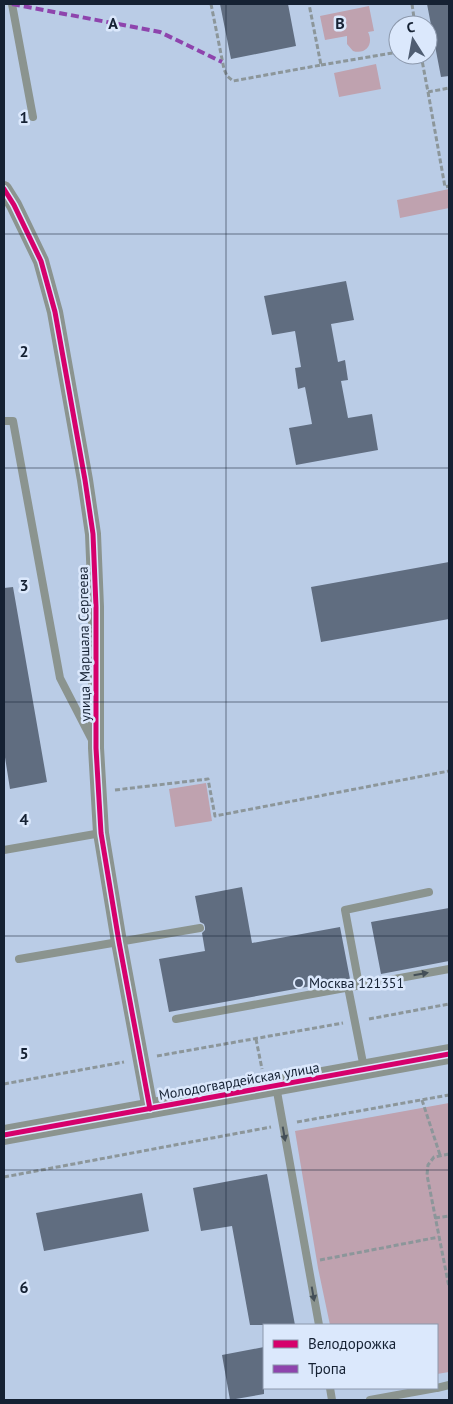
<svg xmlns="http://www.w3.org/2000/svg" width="453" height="1404" font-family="'PT Sans',sans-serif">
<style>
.green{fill:#bfa2af}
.building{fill:#606d80}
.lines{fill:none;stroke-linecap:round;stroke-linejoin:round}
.path{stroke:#8c969a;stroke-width:3;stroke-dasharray:5 2.5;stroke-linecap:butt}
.service{stroke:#8b948f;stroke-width:8}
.minor{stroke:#8b948f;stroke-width:16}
.tertiary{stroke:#8b948f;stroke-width:20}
.quiet{stroke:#8e44ad;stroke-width:4;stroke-dasharray:8 4;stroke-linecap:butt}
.cycleway-casing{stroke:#dbe8fc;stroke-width:8}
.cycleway{stroke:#d6006c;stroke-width:5}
.oneway{fill:#444f58}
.grid{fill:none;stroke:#152133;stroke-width:1;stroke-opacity:0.55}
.poi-dot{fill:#4f5d72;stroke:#dbe8fc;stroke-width:2}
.labels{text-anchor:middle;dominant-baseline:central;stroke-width:5;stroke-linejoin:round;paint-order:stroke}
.street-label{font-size:14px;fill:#152133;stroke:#dbe8fc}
.poi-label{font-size:14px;fill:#152133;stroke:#dbe8fc;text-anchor:start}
.grid-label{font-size:16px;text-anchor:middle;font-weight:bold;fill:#152133;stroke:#dbe8fc;stroke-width:5;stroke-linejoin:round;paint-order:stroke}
</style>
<rect width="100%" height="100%" fill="#bacce6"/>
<path class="green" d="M369 6 374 31 368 32C374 44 366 55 353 51L347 44V36L325 40 320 16Z
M376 64 381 89 339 97 334 73Z
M449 189V208L400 218 397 200Z
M206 783 212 821 175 827 169 789Z
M449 1103V1372L437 1374V1325H330L318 1268 295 1131Z"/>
<path class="building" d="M220 4H288L296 46 231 59Z
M427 4H449V76L441 77Z
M346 281 354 320 331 324 338 362 345 360 348 380 341 381 348 418 372 414 378 450 296 465 289 428 312 424 305 387 298 389 295 368 301 367 295 331 272 335 264 296Z
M449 562V619L321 642 311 587Z
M13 587 47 782 10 789 4 751V588Z
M242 887 252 943 340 927 350 979 169 1012 159 959 205 951 202 933 205 930V927L204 924 200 922 195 896Z
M449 908V961L381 974 371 922Z
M267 1174 295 1325H250L232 1226 201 1231 193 1188Z
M142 1193 149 1231 44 1251 36 1213Z
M264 1347V1394L230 1400 222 1355Z"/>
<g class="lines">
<path class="path" d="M211 4 224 69 227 76 233 81 321 65 309 4
M412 4 415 25
M421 55 428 92 449 88
M321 65 398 52
M428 92 445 187 449 186
M115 790 208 779 215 816 449 771
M369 1019 449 1004
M256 1039 262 1069
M157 1056 343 1023
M4 1084 124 1062
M422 1100 440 1155
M297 1122 449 1095
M449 1154 434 1157 428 1165 427 1175 449 1287
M4 1177 271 1127
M435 1218 449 1216
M320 1260 439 1237"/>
<path class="service" d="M12 4 33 117
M4 421H13L60 678 93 742
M4 850 101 833
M19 959 200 928
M359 985 345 910 429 892
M348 987 364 1068
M176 1019 449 969
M276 1086 319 1325
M330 1388 332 1400
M437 1388 449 1385
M370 1400 436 1388"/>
<path class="minor" d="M4 189 14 205 41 261 55 312 85 480 93 534 96 607V748L101 833 119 942 150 1109"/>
<path class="tertiary" d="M4 1135 449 1054"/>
<path class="quiet" d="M12 4 160 32 222 62"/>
<g class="cycleway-casing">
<path id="cycleway" d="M4 189 14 205 41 261 55 312 85 480 93 534 96 607V748L101 833 119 942 150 1109
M4 1135 449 1054"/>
</g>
<use href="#cycleway" class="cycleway"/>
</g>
<defs><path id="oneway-solid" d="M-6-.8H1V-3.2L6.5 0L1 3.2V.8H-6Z" transform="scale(1.25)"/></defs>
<g class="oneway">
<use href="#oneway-solid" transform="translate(421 974) rotate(-10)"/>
<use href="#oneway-solid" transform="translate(284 1134) rotate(80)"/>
<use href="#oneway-solid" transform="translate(313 1294) rotate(80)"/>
</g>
<path class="grid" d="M226 4V1400M4 234H449M4 468H449M4 702H449M4 936H449M4 1170H449"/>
<circle class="poi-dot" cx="299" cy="983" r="5"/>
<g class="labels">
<g class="street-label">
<text transform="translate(84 644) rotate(-91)">улица Маршала Сергеева</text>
<text transform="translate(239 1081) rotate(-10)">Молодогвардейская улица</text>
</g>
<g class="poi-label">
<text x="309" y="983">Москва 121351</text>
</g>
</g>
<g class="grid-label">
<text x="113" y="29">A</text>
<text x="340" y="29">B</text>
<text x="24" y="123">1</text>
<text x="24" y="357">2</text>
<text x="24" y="591">3</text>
<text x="24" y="825">4</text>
<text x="24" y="1059">5</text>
<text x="24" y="1293">6</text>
</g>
<rect width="453" height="1404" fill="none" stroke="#152133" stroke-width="10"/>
<rect x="263" y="1324" width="175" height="65" fill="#dbe8fc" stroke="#8c98ac"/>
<rect x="273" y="1340" width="25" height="8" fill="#d6006c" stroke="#8c98ac"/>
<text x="308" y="1349" font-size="15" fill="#152133">Велодорожка</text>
<rect x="273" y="1365" width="25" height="8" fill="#8e44ad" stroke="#8c98ac"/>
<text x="308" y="1374" font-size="15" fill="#152133">Тропа</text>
<g transform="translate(413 40) rotate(349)"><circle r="24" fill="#dbe8fc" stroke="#8c98ac"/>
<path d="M0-4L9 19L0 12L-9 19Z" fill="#4f5d72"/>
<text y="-8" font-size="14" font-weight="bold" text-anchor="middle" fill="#152133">С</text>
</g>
</svg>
